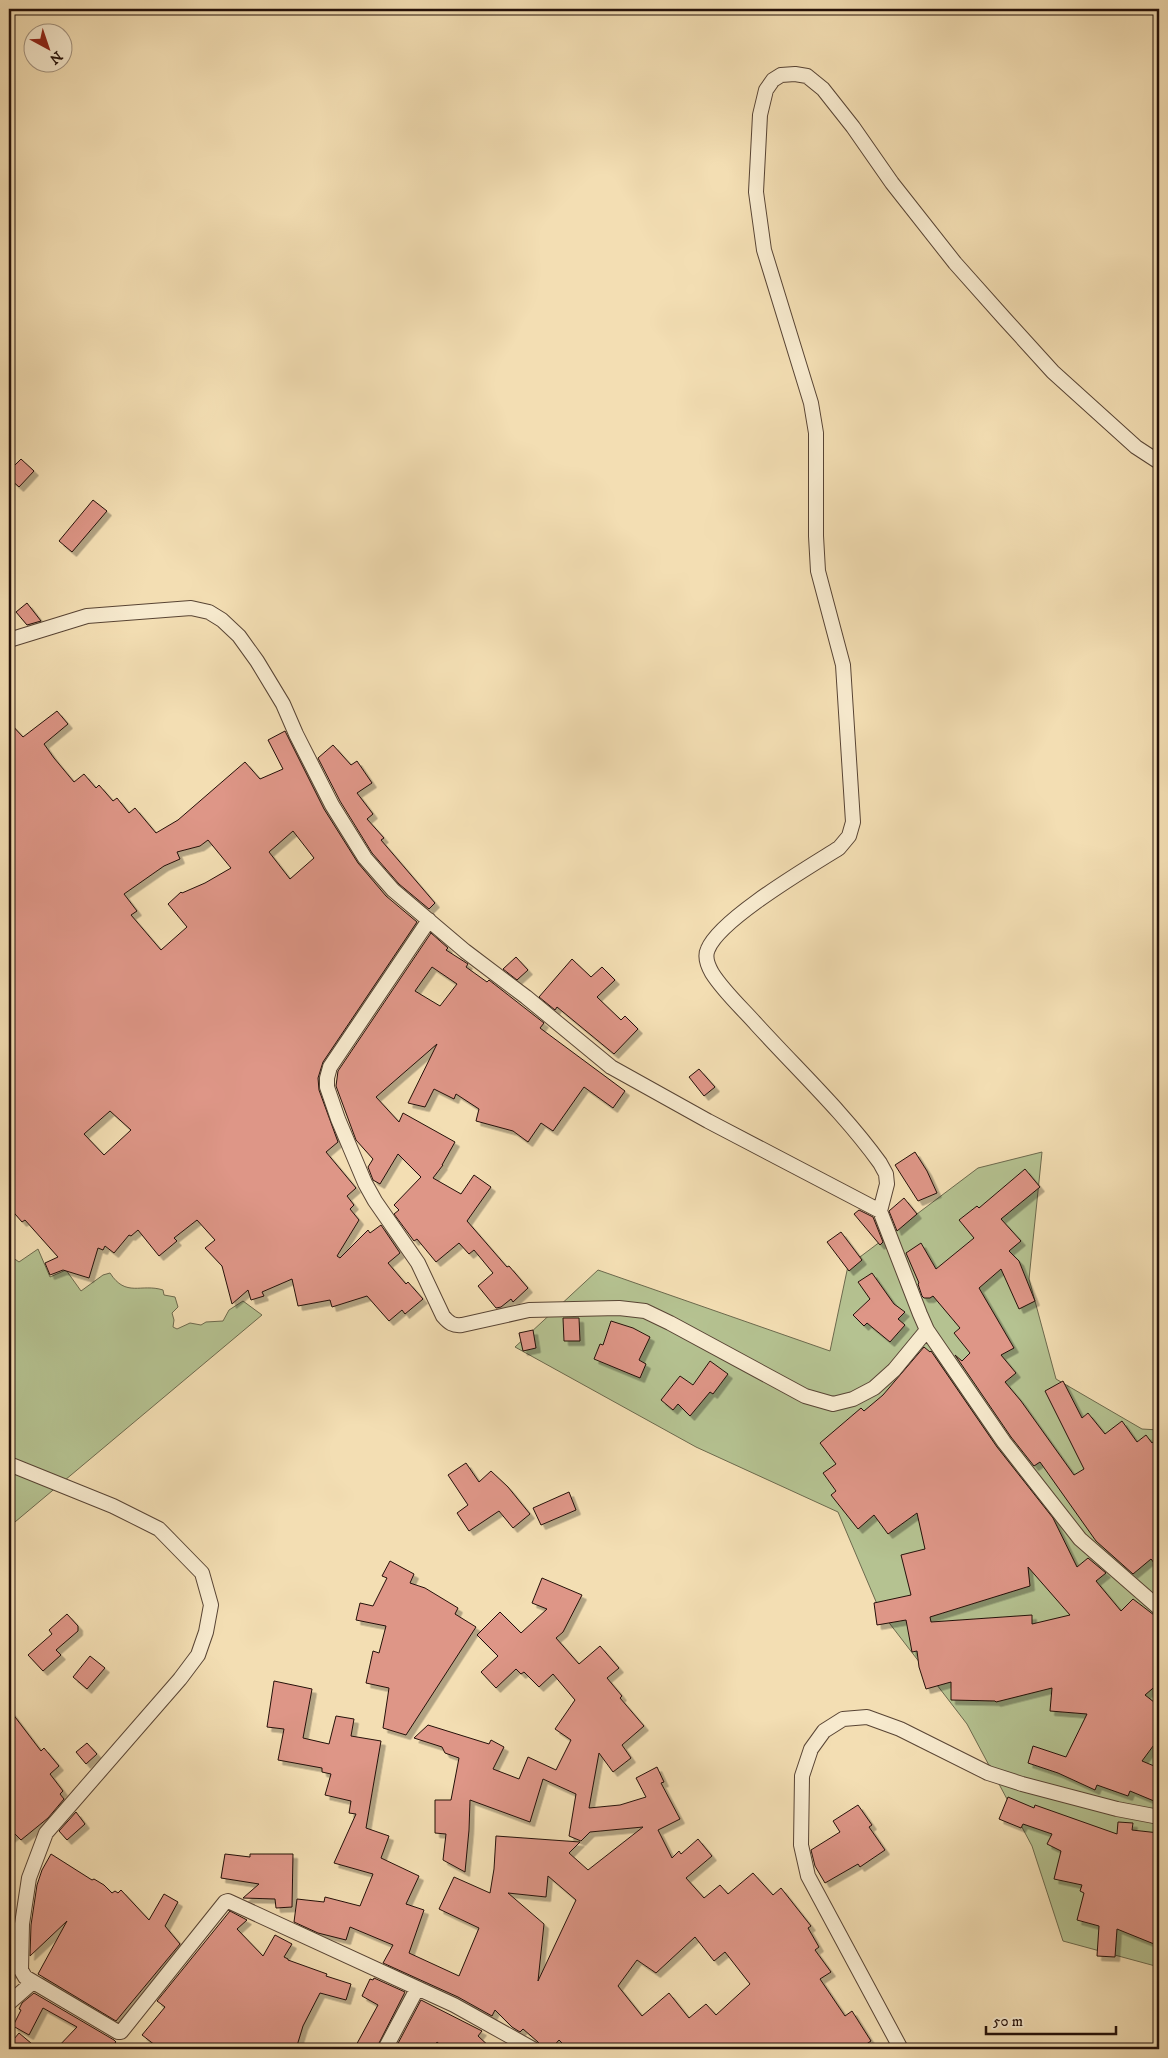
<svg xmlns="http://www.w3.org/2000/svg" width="1168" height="2058" font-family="'IM FELL DW Pica',serif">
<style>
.green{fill:#b5c291;stroke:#6c694d}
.building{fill:#de9687;stroke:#241009;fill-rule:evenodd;filter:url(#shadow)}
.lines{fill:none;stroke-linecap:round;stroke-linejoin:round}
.street-casing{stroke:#584434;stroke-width:16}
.street{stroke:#f7eace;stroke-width:14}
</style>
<defs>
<filter id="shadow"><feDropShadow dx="4.5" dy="4.5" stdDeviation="0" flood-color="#0004"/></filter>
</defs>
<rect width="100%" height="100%" fill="#f3deb3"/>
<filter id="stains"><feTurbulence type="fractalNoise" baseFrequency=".004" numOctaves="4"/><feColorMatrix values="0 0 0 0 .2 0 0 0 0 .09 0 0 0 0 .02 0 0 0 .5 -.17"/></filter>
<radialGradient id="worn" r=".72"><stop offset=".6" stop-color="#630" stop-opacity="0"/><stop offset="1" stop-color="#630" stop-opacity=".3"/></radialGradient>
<path class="green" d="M1042 1152 1029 1279 1056 1379 1142 1429 1159 1430V1967L1063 1941 1032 1846 967 1724 880 1611 838 1512 696 1447 515 1347 598 1270 830 1351 848 1266 978 1168Z
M38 1249 50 1277 66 1270 81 1291 103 1275 110 1273C126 1298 141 1283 163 1290L164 1295 175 1297 178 1307 172 1313 174 1320 173 1327 177 1329 190 1323 201 1325 206 1322 223 1321 229 1310 243 1301 262 1315 9 1527V1255L19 1262Z"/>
<path class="building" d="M21 459 34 471 19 487 9 478V471Z
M93 500 107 511 72 552 59 541Z
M27 603 41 621 27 625 16 612Z
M57 711 68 724 44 744 54 758 74 782 84 774 96 788 99 785 113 801 117 798 129 813 135 808 156 833 178 820 245 762 260 779 283 769 268 740 285 731 324 809 358 863 386 896 417 922 323 1062 318 1078 319 1090 338 1142 326 1152 356 1188 347 1196 354 1205 350 1209 359 1220 337 1256 340 1258 368 1230 370 1233 381 1225 400 1253 388 1263 406 1284 408 1282 423 1299 405 1314 402 1310 389 1321 367 1296 332 1307 330 1300 298 1306 292 1279 262 1292 264 1296 251 1300 248 1290 232 1304 222 1266 205 1248 215 1240 197 1220 174 1238 177 1241 159 1256 138 1230 131 1236 129 1235 114 1253 105 1246 103 1250 98 1248 89 1278 63 1270 50 1275 45 1263 58 1257 25 1220 22 1222 9 1207V722L23 737ZM293 831 314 858 290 879 269 852ZM208 840 231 868 205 883 182 893 181 892 168 904 187 927 161 950 131 915 137 911 124 894 164 866 180 859 177 852 200 846ZM110 1111 131 1130 104 1155 84 1134Z
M333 745 351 765 357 761 372 783 357 793 373 814 367 819 384 838 381 840 435 903 429 909 399 884 372 853 340 801 318 758Z
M431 933 448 948 446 950 468 964 466 967 487 982 489 980 544 1023 540 1028 625 1091 613 1108 584 1087 553 1131 541 1123 528 1142 513 1131 476 1121 479 1109 456 1094 454 1099 434 1089 425 1107 408 1103 437 1044 376 1097 399 1122 403 1113 455 1142 442 1165H443L433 1178 461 1194 474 1175 491 1187 467 1221 507 1267 509 1266 528 1288 513 1302 511 1299 501 1307 496 1308 478 1286 493 1273 474 1250 469 1254 459 1243 436 1262 417 1239 414 1241 394 1214 399 1210 394 1205 421 1177 398 1154 380 1184 373 1180 368 1167 373 1159 356 1140 336 1086 338 1071ZM432 967 457 984 440 1006 415 991Z
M516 957 528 970 517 980 503 969Z
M572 959 591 977 602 967 615 980 597 997 621 1020 625 1016 638 1029 614 1054 557 1007 555 1010 539 997Z
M699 1069 715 1087 704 1096 689 1077Z
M915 1152 927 1171 937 1193 918 1201 895 1165Z
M1025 1169 1040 1187 1001 1219 1021 1241 1009 1251 1019 1261 1035 1301 1019 1309 1001 1269 979 1288 1014 1348 1001 1355 1016 1373 1005 1382 1021 1401 1074 1475 1084 1469 1045 1391 1063 1381 1082 1418 1088 1413 1105 1434 1122 1421 1137 1442 1146 1435 1152 1443 1159 1437V1569L1151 1559 1133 1574 1096 1541 1040 1462 1034 1466 1011 1437 955 1355 962 1361 970 1353 954 1333 960 1328 933 1296 930 1298H924L922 1296 918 1284 919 1283 906 1253 921 1243 936 1269 974 1238 959 1220 977 1206 979 1208Z
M904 1198 917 1214 897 1231 889 1211Z
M859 1210 873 1217 883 1242 880 1245 854 1214Z
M841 1232 862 1260 849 1271 827 1242Z
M872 1273 894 1304 905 1312 898 1319 905 1325 890 1342 867 1323 864 1326 853 1315 870 1299 858 1282Z
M563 1318H579L580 1341H564Z
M611 1321 633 1328 650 1337 639 1360 646 1364 640 1378 594 1359 600 1344 603 1345Z
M533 1330 536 1348 523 1351 519 1333Z
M924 1347 930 1352 931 1351 997 1447 1053 1518 1077 1567 1088 1558 1106 1573 1096 1581 1121 1611 1133 1599 1154 1615 1159 1617V1683L1145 1695 1159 1706V1738L1142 1761 1159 1768V1787L1154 1801 1130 1791 1128 1796 1097 1785 1095 1790 1058 1773 1028 1763 1033 1746 1066 1757 1087 1714 1050 1711 1052 1688 996 1702 995 1701 951 1700V1682L926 1689 919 1667 917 1651 912 1652 906 1620 877 1625 874 1603 911 1595 901 1555 925 1549 917 1513 888 1534 874 1515 858 1529 831 1495 836 1491 823 1473 836 1464 820 1443 861 1408 864 1411 883 1395ZM1028 1567 1070 1615 1032 1624V1615L931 1622 930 1617 1030 1586Z
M710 1361 728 1374 713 1394 710 1392 690 1416 678 1404 673 1410 661 1400 680 1376 693 1385Z
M466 1463 479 1482 491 1471 508 1487 530 1514 513 1528 499 1511 469 1531 457 1513 468 1505 448 1475Z
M569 1492 576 1510 541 1525 533 1508Z
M390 1561 414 1574 410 1583 425 1588 458 1608 455 1614 476 1627 406 1735 383 1728 389 1688 366 1683 373 1651 379 1653 386 1626 356 1620 360 1603 373 1606 387 1578 382 1576Z
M542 1578 582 1595 563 1632 556 1638 579 1664 600 1646 619 1668 607 1678 622 1696 620 1698 644 1726 622 1745 631 1758 613 1772 599 1753 589 1808 620 1805 646 1797 636 1778 657 1767 664 1782 661 1783 680 1819 658 1830 672 1858 679 1851 681 1854 698 1839 712 1856 686 1878 704 1898 720 1885 728 1894 753 1873 773 1895 781 1888 811 1926 808 1928 819 1947 815 1950 831 1972 820 1979 845 2016 852 2011 871 2041 859 2049H850L847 2044 837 2049H568L559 2040 551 2049H543L538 2042 523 2029 520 2032 512 2027 495 2010 492 2016 458 1997 383 1963 393 1945 350 1927 346 1940 318 1933 294 1922 297 1899 324 1902 325 1897 360 1906 373 1874 334 1863 356 1814 349 1813 351 1801 325 1795 331 1774 322 1772V1768L278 1760 284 1729 267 1727 274 1681 312 1689 303 1738 329 1744 336 1716 354 1719 351 1736 381 1741 366 1828 389 1836 381 1858 419 1876 406 1904 424 1910 409 1953 459 1976 479 1928 439 1909 454 1877 490 1893 494 1869 496 1836 580 1842 569 1853 588 1870 643 1827 590 1832 581 1841 569 1836 576 1794 543 1779 530 1822 470 1800 469 1830 465 1872 443 1860 446 1834 435 1833V1800H451L459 1758 445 1753 442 1747 414 1738 428 1725 489 1744 491 1740 504 1747 493 1769 519 1779 528 1757 556 1770 571 1740 555 1729 575 1700 553 1674 539 1687 524 1672 521 1674 516 1669 496 1688 481 1672 498 1656 477 1635 500 1612 521 1633 547 1609 532 1603ZM548 1876 576 1900 538 1981 544 1924 508 1893 546 1897ZM695 1937 714 1961 725 1952 750 1984 716 2015 706 2004 689 2018 669 1993 642 2016 618 1986 637 1960 656 1973Z
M67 1614 78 1626V1631L56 1650 61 1655 43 1671 28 1655 52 1634 49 1630Z
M90 1656 105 1668 87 1689 73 1677Z
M9 1709 41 1751 44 1748 59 1766 50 1774 63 1791 60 1794 64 1799 48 1818 21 1840 15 1834 9 1839Z
M87 1743 97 1754 86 1764 76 1752Z
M1008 1797 1034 1808 1035 1805 1117 1834 1118 1822 1133 1823 1132 1830 1159 1833V1946L1117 1929 1115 1957 1097 1956 1099 1926 1077 1920 1084 1893 1080 1891 1082 1885 1054 1879 1061 1851 1047 1844 1052 1834 1023 1824 1021 1828 999 1819Z
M858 1805 872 1825 869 1827 885 1850 860 1867 858 1864 825 1883 815 1866 811 1850 840 1832 833 1821Z
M76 1812 85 1824 67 1840 59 1831Z
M51 1854 92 1880 94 1879 104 1885 112 1893 115 1891 118 1893 121 1890 149 1920 164 1894 178 1902 165 1926 180 1944 116 2021 38 1974 67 1921 30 1956 31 1925 37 1885 42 1870Z
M225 1854 250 1857V1854H293L292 1907 276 1908 275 1899 243 1898 259 1884 221 1878Z
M230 1911 247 1920 237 1929 263 1956 275 1935 292 1944 284 1957 288 1959V1960L327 1974 326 1976 351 1984 346 2000 320 1993 303 2026 296 2049H160L142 2035 165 2007 157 2001Z
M9 1914 14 1921 13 1972 9 1976Z
M374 1978 405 1992 376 2049H354L378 2005 362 1996 370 1979 373 1980Z
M34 1993 114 2040 116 2042 108 2049H56L77 2027 43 2008 29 2035 13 2026 21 2010 19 2009 22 2003Z
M421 2000 482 2031 478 2036 492 2049H445L437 2042 432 2049H395Z
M19 2033 38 2049H9V2045Z"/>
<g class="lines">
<g class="street-casing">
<path id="street" d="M1159 462 1136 447 1053 372 1004 318 955 263 892 183 853 127 823 89 807 76 795 74 781 75 773 80 766 90 760 115 756 192 764 250 811 403 816 433V536L818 571 843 665 853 822 849 836 839 848C809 867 720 919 708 949 704 957 708 966 712 973 724 992 742 1008 757 1025 799 1071 844 1113 880 1163L886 1174 887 1184 880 1211 920 1314 927 1330 1004 1442 1080 1539 1159 1608
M9 640 87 616 191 608 209 612 222 620 239 636 257 661 283 704 296 734 332 805 365 858 393 890 465 951 526 997 611 1067 708 1121 880 1211
M429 920 330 1067 327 1078V1087L338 1119 365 1183 375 1201 418 1263 443 1316C449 1323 453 1326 462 1325L529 1310 619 1308 645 1311 670 1323 805 1396 833 1404 853 1399 874 1388 894 1370 927 1330
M9 1464 113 1506 159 1529 202 1573 211 1605 206 1632 198 1655 180 1679 46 1833 29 1878 22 1924 21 1970 25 1977 118 2032H121L225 1902 228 1901 454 2005 533 2049
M9 2003 33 1982
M385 2049 417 1989
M901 2049 808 1876 801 1845 802 1776 811 1749 824 1731 843 1719 867 1717 900 1729 988 1773 1022 1784 1117 1809 1159 1817"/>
</g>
<use href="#street" class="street"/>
</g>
<rect width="1168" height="2058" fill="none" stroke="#f3deb3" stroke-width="30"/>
<rect x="10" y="10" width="1148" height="2038" fill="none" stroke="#241009" stroke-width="2.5"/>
<rect x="15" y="15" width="1138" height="2028" fill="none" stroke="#241009"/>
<g transform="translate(48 48) rotate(140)"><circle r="24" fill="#f7eace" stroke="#a3937f"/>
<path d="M0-4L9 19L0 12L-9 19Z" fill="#8f2418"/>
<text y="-8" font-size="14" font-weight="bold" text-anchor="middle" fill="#241009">N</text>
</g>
<path d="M986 2026v8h130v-8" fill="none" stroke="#241009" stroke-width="2.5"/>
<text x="993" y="2026" font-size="15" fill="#241009" stroke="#f7eace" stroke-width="4" paint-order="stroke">50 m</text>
<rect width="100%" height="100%" filter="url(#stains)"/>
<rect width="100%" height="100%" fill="url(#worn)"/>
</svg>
